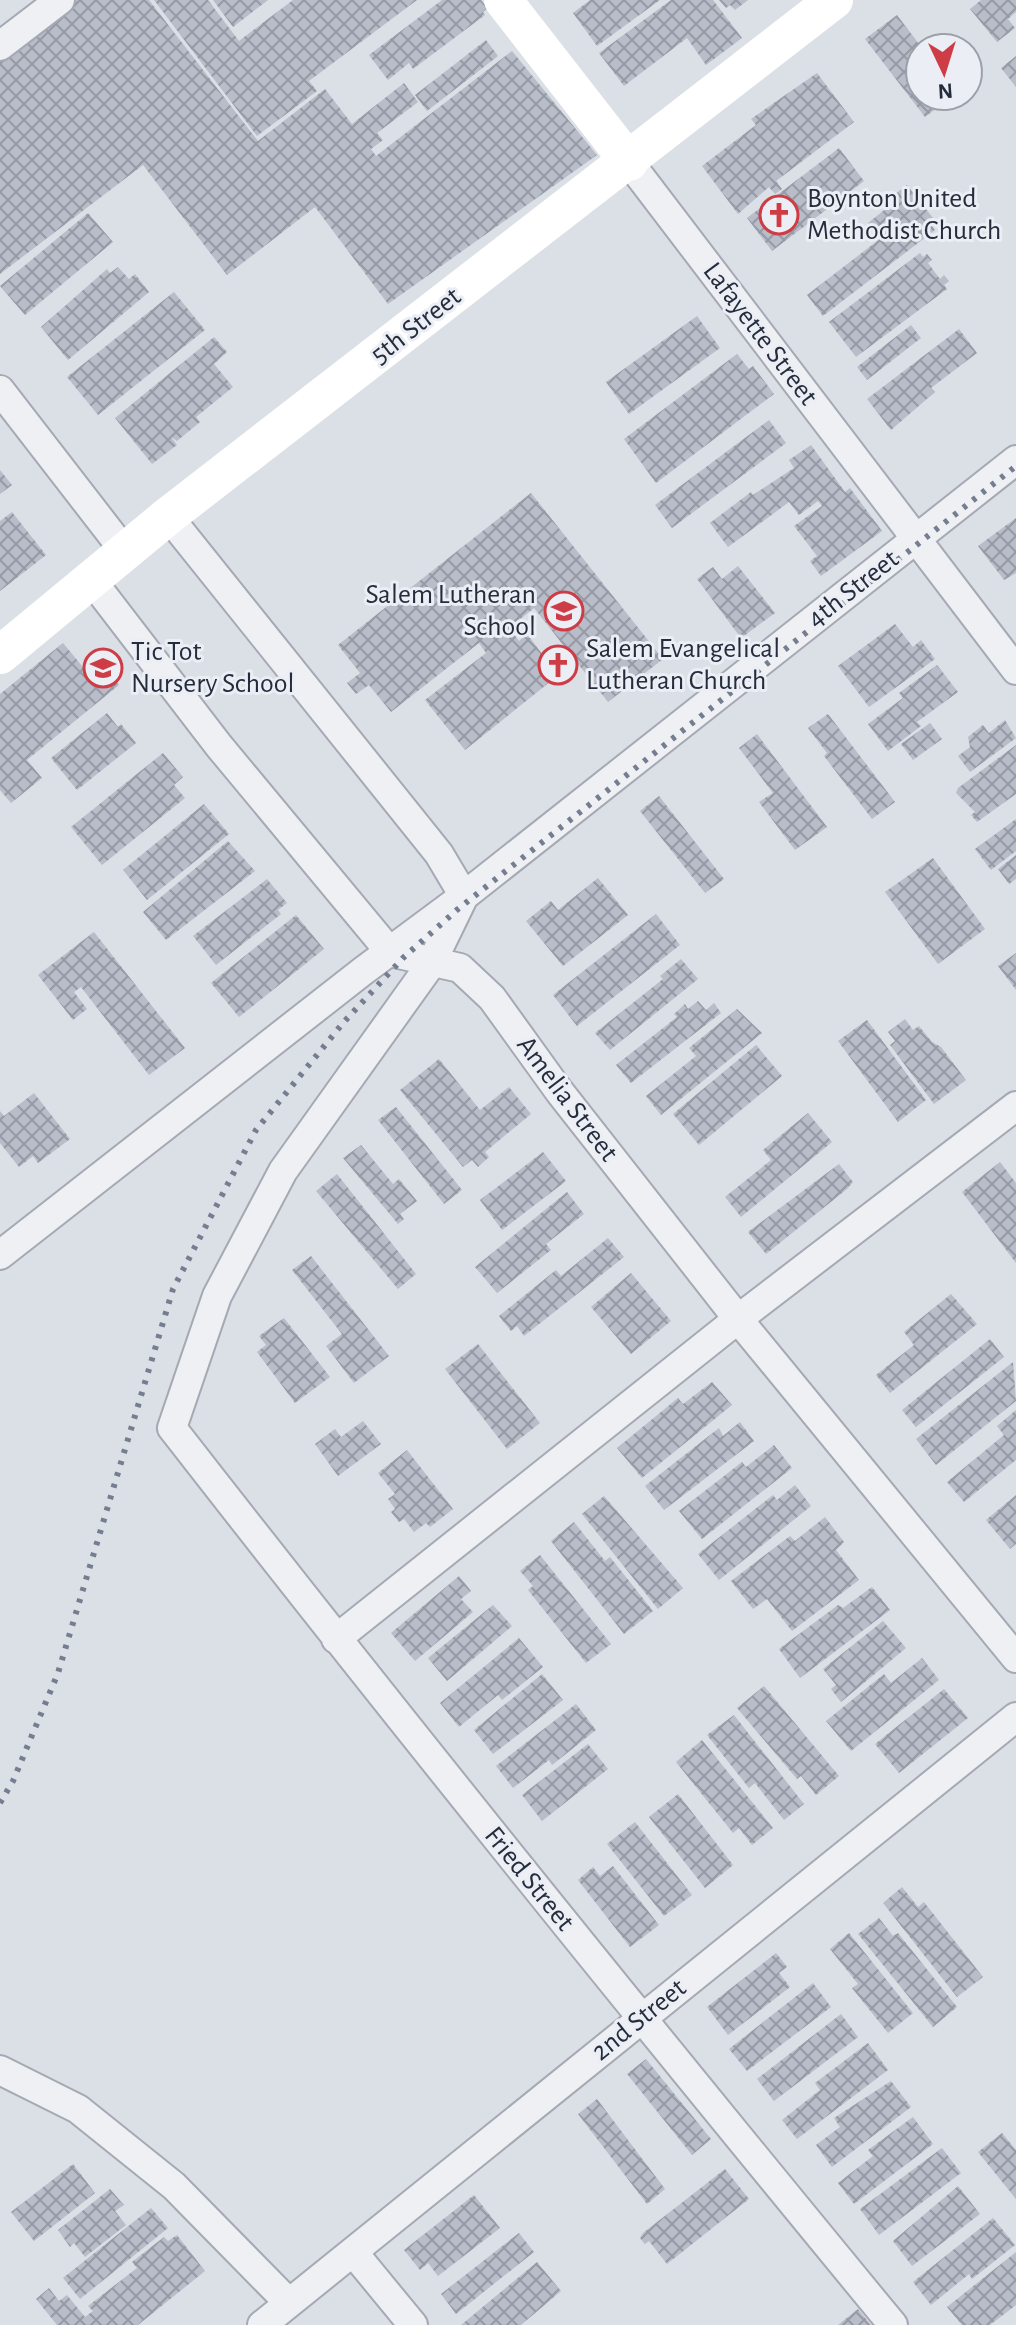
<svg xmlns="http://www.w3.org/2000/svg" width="1016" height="2325" font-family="'Alegreya Sans',sans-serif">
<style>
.building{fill:url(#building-cross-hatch)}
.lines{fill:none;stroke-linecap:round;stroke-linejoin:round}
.minor-casing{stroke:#a4a9b3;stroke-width:32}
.minor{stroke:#eef0f4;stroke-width:28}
.secondary{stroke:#fff;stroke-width:38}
.rail{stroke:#757d90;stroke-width:6;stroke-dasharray:4 8;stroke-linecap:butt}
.labels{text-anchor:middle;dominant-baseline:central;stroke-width:6;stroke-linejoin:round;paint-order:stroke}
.poi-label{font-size:28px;fill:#252c3c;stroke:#ebeef4;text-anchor:start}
.street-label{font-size:28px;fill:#252c3c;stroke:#ebeef4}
</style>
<defs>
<pattern id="building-cross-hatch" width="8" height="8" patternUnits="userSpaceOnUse" patternTransform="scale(2)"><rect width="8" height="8" fill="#b9bdc9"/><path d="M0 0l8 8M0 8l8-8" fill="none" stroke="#969aa4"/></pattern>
</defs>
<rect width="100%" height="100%" fill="#dbdfe6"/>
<path class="building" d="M76 0H149L258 141 325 89 352 124 404 83 418 102 377 133 383 140 371 149 376 156 512 51 597 155 388 304 315 207 227 275 143 165 0 274V58Z
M154 0H208L239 41 293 0H417L309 81 317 91 257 136Z
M213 0H268L233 27Z
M442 0H481L488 8 483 12 485 15 413 69 409 63 388 80 369 55Z
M590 0H660L597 46 573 13Z
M671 0H713L742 38 706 65 687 38 624 86 599 53Z
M719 0H748L735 10 730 5 726 8Z
M981 0H1016V12L1008 19 1015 28 997 42 970 9Z
M897 15 922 48 920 96H953L925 117 865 39Z
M486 40 498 56 427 111 415 95Z
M1016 56V87L1001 68Z
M817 73 854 122 776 181 782 189 775 194 769 187 738 214 702 166 756 125 751 119Z
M839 148 864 181 772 251 747 218Z
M907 185 933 218 929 222 935 230 823 316 807 295 881 238 868 223 893 203 890 198Z
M88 213 113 242 25 315 0 286Z
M920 253 923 257 927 254 932 260 928 263 940 279 944 275 949 281 944 285 947 289 856 357 829 322Z
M118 267 129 279 135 274 149 292 68 360 41 327 107 269 110 273Z
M174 292 205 330 98 415 67 377Z
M697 316 720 348 629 414 606 382Z
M911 325 921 338 867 380 857 367Z
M959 329 977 353 931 388 935 392 891 430 867 399Z
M214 337 227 352 214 364 233 387 196 417 200 422 177 441 171 437 177 445 152 464 115 418Z
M737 354 749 369 753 366 774 394 656 483 624 439Z
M769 420 786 443 672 528 655 505Z
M811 445 845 492 850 488 882 531 821 576 810 561 817 556 794 526 822 506 818 501 799 515 789 502 728 547 710 523 751 492 753 495 794 468 789 460Z
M0 470 12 485 0 494Z
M531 493 663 659 608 702 534 608 509 628 519 641 527 634 549 663 542 669 551 681 465 750 425 700 486 653 479 643 391 712 369 685 356 694 347 683 360 673 338 645Z
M12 512 46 555 0 591V521Z
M1016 518V573L1004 580 978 546Z
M738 566 775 613 741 638 697 579 713 567 722 579Z
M895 624 913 647 921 640 935 659 869 707 838 666Z
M63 643 92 678 105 667 119 685 27 760 42 778 11 803 0 790V694Z
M937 665 958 692 917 722 921 726 888 751 868 724 903 698 899 693Z
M107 713 118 727 121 724 136 743 77 790 51 758Z
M828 714 895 802 872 819 824 756 827 753 808 728Z
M1005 720 1016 738 970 772 958 756 970 747 968 737 983 725 989 733Z
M930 723 942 739 913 760 901 744Z
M757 734 827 827 795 850 759 802 773 793 739 748Z
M1016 745V794L977 822 971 815 975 812 956 793 958 788Z
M163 753 183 777 174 785 185 798 102 865 71 827Z
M659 796 724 879 705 893 640 811Z
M204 804 229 834 147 900 123 870Z
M1016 819V851L991 870 975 849Z
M228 841 255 871 166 940 143 912Z
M1016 855V879L1009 884 998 869Z
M933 858 985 929 938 964 885 892Z
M598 878 628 915 563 966 526 921 551 901 558 910Z
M267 879 287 903 278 910 281 914 216 965 193 936Z
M656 914 680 945 577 1026 553 995Z
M296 915 324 949 239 1017 211 983Z
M94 932 185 1048 149 1075 81 987 74 992 87 1009 73 1020 38 975Z
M1016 953V990L998 966Z
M681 959 698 979 610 1050 595 1033 663 979 660 976Z
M698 1001 706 1010 714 1003 721 1013 631 1083 616 1065 677 1017 674 1014 685 1004 688 1009Z
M737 1009 762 1033 661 1115 646 1096 696 1056 689 1048Z
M905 1019 913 1030 919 1026 932 1042 941 1047 966 1080 934 1104 890 1045 895 1041 888 1032Z
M867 1020 926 1100 898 1122 838 1041Z
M756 1045 782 1076 699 1145 673 1114Z
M439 1059 480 1110 509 1087 531 1114 485 1152 489 1157 478 1167 472 1160 463 1167 400 1090Z
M34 1093 70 1139 38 1163 33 1156 19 1167 0 1143V1111L4 1116Z
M396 1107 462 1190 444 1204 378 1120Z
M808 1113 832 1142 741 1217 725 1197 771 1160 763 1150Z
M361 1145 393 1184 399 1179 417 1201 400 1214 404 1219 398 1224 343 1158Z
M543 1152 566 1181 502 1230 480 1200Z
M1000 1162 1016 1183V1263L962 1192Z
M839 1164 853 1182 847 1189 766 1254 748 1232Z
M337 1174 416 1274 398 1289 316 1191Z
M567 1192 584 1214 546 1244 551 1250 497 1293 475 1267Z
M608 1238 624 1257 524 1336 517 1326 511 1331 499 1316 556 1270 561 1276Z
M311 1256 389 1356 354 1383 326 1346 342 1334 292 1270Z
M631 1273 671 1321 631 1354 591 1307Z
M951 1294 977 1324 890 1393 876 1375 914 1345 904 1332Z
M284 1318 330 1377 295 1403 257 1352 266 1345 259 1336Z
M990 1339 1004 1357 916 1427 902 1410Z
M478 1344 540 1423 507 1449 445 1369Z
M1013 1362 1016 1401 936 1465 916 1439Z
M712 1382 732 1405 642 1478 617 1448 678 1398 683 1404Z
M1016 1410V1460L964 1502 947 1482 1004 1435 997 1426Z
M363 1421 381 1444 338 1476 315 1444 335 1429 341 1437Z
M740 1422 754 1441 664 1510 645 1486 719 1428 723 1436Z
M774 1445 792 1468 702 1539 679 1511 742 1462 746 1467Z
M407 1450 453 1509 430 1527 426 1523 414 1532 404 1519 399 1522 391 1512 395 1509 388 1499 395 1494 378 1473Z
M795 1485 811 1506 719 1580 698 1554 773 1495 777 1500Z
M1016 1495V1544L1010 1549 986 1520Z
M604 1496 683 1588 658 1609 582 1514Z
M825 1517 844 1542 836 1550 859 1580 792 1631 767 1599 753 1609 731 1581 790 1536 795 1541Z
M574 1522 605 1561 610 1557 653 1611 624 1634 551 1541Z
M540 1555 611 1644 586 1663 528 1590 533 1586 520 1571Z
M459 1576 471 1591 461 1599 473 1612 415 1661 391 1633Z
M872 1587 890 1610 800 1678 779 1649 838 1605 843 1608Z
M493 1605 512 1626 447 1681 428 1658Z
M883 1621 906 1648 841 1702 831 1689 836 1685 823 1669Z
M519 1638 543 1667 502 1700 498 1695 459 1727 440 1703Z
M922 1658 939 1680 851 1751 826 1721 884 1674 891 1683Z
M542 1674 563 1700 493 1754 474 1730Z
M764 1686 839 1776 816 1795 801 1776 797 1779 737 1708Z
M944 1689 968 1718 899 1773 875 1744Z
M576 1704 596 1730 552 1765 549 1760 513 1788 496 1766Z
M734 1715 804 1804 784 1820 755 1783 749 1788 707 1735Z
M702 1740 773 1828 752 1845 739 1828 733 1833 676 1762Z
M588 1744 608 1769 542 1821 522 1795Z
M678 1794 733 1865 705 1888 649 1817Z
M635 1822 692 1895 664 1916 607 1844Z
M613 1866 659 1925 630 1947 578 1880 593 1867 600 1876Z
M902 1887 918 1907 924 1902 983 1977 957 1997 883 1903Z
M879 1918 893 1936 898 1933 957 2007 933 2027 858 1934Z
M849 1933 913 2013 888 2033 852 1988 858 1984 830 1949Z
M776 1953 787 1967 779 1973 790 1987 728 2035 707 2007Z
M813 1983 831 2007 747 2071 729 2049Z
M841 2014 858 2037 774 2101 757 2079Z
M868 2043 888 2070 797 2139 782 2120 820 2090 815 2083Z
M646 2059 711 2139 692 2155 627 2074Z
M891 2081 911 2107 832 2167 816 2145 840 2127 834 2118Z
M597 2099 665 2189 647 2204 578 2114Z
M913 2117 933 2144 854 2204 838 2183 873 2156 868 2150Z
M1002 2133 1016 2150V2199L978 2152Z
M942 2148 961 2173 879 2235 860 2209Z
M73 2164 95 2193 34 2241 11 2212Z
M725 2169 749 2199 667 2264 649 2241 645 2244 640 2238 643 2233Z
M958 2186 980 2214 912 2266 893 2241Z
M110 2189 124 2205 115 2211 126 2225 85 2257 74 2243 70 2247 58 2230Z
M474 2195 500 2228 438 2276 428 2263 420 2270 404 2250Z
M151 2208 168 2228 80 2299 63 2278Z
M993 2218 1015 2245 972 2279 969 2274 931 2305 913 2282Z
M519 2233 534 2252 456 2314 441 2294Z
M177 2235 205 2271 138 2325H57L36 2299 49 2288 59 2301 67 2295 85 2317 93 2311 88 2306 137 2268 132 2262 164 2237 168 2241Z
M1016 2252V2305L990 2325H962L947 2307Z
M537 2262 561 2291 521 2325H461Z
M858 2309 871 2325H838Z"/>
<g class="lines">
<g class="minor-casing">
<path id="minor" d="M0 46 60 0
M629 162 1016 670
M0 390 126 553
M168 516 439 854 464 896
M93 582 219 746 390 952 460 968 492 998 559 1091 738 1319 1016 1658
M464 896 431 964 283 1171 217 1296 172 1428C408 1731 649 2029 893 2325
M0 1255 363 971 464 896 1016 460
M336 1639 738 1319 1016 1106
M0 2070 78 2109 174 2186 289 2303
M353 2252 413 2325
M262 2325 1016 1717"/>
</g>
<use href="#minor" class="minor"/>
<path class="secondary" d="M503 0 629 162
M0 655 168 516 834 0"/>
<path class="rail" d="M0 1803 13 1781 58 1673 173 1289 256 1130 343 1023 403 958 458 909 1016 466"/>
</g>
<defs>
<g id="church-ring" transform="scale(2)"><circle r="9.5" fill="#ebeef4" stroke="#ce3d46" stroke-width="1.5"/><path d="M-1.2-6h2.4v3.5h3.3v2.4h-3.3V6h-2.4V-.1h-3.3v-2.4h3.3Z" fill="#ce3d46"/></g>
<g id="school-ring" transform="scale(2)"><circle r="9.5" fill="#ebeef4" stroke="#ce3d46" stroke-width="1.5"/><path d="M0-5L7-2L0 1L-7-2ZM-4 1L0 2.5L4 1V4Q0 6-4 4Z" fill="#ce3d46"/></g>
</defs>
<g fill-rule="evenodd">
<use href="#church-ring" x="779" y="215"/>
<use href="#school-ring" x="564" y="611"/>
<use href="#church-ring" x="558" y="665"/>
<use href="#school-ring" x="103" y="668"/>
</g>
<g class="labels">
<g class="poi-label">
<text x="807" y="199">Boynton United<tspan x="807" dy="32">Methodist Church</tspan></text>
<text x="536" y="595" text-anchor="end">Salem Lutheran<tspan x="536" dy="32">School</tspan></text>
<text x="586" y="649">Salem Evangelical<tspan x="586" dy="32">Lutheran Church</tspan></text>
<text x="131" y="652">Tic Tot<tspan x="131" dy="32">Nursery School</tspan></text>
</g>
<g class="street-label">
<text transform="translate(416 326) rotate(-38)">5th Street</text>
<text transform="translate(760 334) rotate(53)">Lafayette Street</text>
<text transform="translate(853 589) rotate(-38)">4th Street</text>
<text transform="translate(567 1099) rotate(53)">Amelia Street</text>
<text transform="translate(529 1879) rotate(51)">Fried Street</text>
<text transform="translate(639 2020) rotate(-39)">2nd Street</text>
</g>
</g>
<g transform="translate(944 72) rotate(176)"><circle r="38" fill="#ebeef4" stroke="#9ca0aa" stroke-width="2"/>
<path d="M0-6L14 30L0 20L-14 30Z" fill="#ce3d46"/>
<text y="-12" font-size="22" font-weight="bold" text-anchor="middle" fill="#252c3c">N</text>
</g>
</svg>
